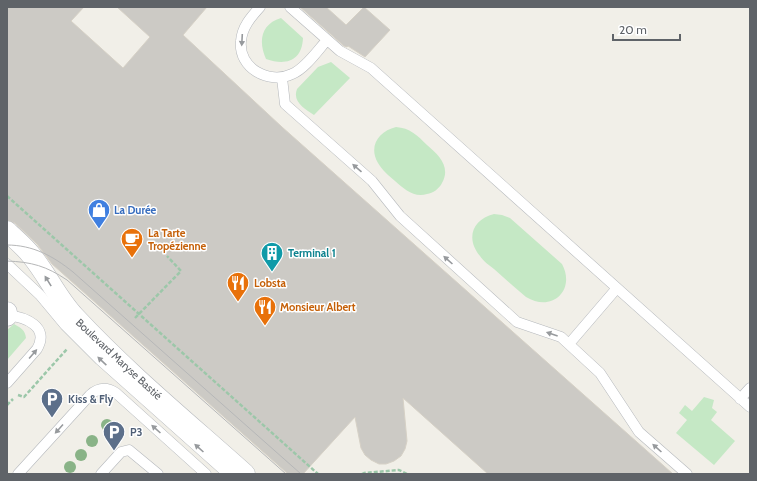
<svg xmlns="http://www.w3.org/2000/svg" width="757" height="481" font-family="Cabin,sans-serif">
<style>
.green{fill:#c5e8c5}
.building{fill:#cccac5;stroke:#d6d1c6}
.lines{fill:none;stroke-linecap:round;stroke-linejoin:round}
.lane-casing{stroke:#b5b8bc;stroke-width:11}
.street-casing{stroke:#b5b8bc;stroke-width:21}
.path{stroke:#9cc7a9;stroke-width:2.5;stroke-dasharray:4 2;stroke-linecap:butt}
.lane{stroke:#fff;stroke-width:10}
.street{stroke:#fff;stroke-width:20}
.tram{stroke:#b6b7b8;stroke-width:1}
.tree{fill:#89b387}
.oneway{fill:#979a9d}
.labels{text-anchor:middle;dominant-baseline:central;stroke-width:3;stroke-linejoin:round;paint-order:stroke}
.shop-label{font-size:11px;font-weight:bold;fill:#366cbe;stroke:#fff;text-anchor:start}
.food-label{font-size:11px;font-weight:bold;fill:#c56008;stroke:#fff;text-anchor:start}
.culture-label{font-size:11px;font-weight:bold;fill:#0d838f;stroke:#fff;text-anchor:start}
.street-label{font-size:11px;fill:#5f6368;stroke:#fff}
.service-label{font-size:11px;font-weight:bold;fill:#4e5e75;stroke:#fff;text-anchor:start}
</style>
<rect width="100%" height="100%" fill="#f1efe8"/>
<path class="green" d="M281 18 303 38C302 61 286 66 266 59 258 41 261 24 281 18Z
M331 62 350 78 314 115C305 109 292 102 297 89L318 67Z
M396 127C410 128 417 135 427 145 439 155 451 167 442 183 439 189 433 193 427 194 414 198 404 189 395 181 389 176 382 170 378 163 368 146 379 131 396 127Z
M494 214 502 215 510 218 562 264C576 290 552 313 526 297 515 288 504 278 494 269 489 265 483 261 480 256 465 238 473 219 494 214Z
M14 324C21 328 25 330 26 338L7 360V330Z
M704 397 714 400 712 408 717 412 711 420 735 441 714 465 676 433 687 420 679 413 685 405 692 411Z"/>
<path class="building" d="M7 7H84L71 21 123 68 150 37 117 7H207L183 35 282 127 673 474H488L403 398 407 441 405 449 401 456 394 461 386 464H379L371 460 365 455 361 448 355 417 303 474H288L52 264 37 244 15 223 7 220Z
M300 7H326L346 25 364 7 390 30 365 57 348 46 347 47 344 46Z"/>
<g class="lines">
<g class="lane-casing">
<path id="lane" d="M260 7C251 17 242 27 241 41 238 68 269 85 292 74 305 69 318 50 327 40
M290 7 340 51 371 68 750 407
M282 78 285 104 372 181 400 216 517 322 561 337 600 373 639 432 687 474
M7 264 40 295 65 325 100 360 228 474
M569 344 617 288
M7 383 37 349C50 327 26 317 7 315
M740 399 750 388
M18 474 90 395C99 387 107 387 116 393L206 474
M101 474 121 452 129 450 158 474"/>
</g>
<g class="street-casing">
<path id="street" d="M7 231C15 239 24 246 31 255 47 274 57 298 75 317 127 373 188 423 245 474
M7 312V316"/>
</g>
<path class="path" d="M7 196 318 474
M135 318 181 271 167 256
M18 395 24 397 67 349
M7 405 13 399
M362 474 364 473 399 470 407 474"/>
<use href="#lane" class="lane"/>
<use href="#street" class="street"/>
<path class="tram" d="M7 245C33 245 53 256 73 272L301 474
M7 261C32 262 46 266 67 280L286 474"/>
</g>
<g class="tree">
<circle cx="107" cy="425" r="6"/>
<circle cx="92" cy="441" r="6"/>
<circle cx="81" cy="455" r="6"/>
<circle cx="70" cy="467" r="6"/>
</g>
<defs><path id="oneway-solid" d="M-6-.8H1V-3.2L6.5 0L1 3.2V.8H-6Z"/></defs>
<g class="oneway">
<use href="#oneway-solid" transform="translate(242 40) rotate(93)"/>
<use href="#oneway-solid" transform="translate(357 168) rotate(-139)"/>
<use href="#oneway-solid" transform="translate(448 260) rotate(-138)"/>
<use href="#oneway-solid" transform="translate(48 281) rotate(-122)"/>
<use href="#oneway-solid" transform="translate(552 334) rotate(-161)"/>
<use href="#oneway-solid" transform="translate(33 354) rotate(-49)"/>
<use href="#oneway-solid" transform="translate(102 361) rotate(-137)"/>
<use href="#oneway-solid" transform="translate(59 429) rotate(132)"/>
<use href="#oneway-solid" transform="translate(156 429) rotate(-138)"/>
<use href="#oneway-solid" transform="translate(199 448) rotate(-138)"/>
<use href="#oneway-solid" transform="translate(657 448) rotate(-138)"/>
</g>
<defs>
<g id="shop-pin" transform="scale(1.15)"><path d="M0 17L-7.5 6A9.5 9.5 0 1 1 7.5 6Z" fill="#3f7fe0" stroke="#fff"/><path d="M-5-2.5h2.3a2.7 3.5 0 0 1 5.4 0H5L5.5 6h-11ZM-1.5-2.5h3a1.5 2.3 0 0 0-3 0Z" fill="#fff"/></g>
<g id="cafe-pin" transform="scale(1.15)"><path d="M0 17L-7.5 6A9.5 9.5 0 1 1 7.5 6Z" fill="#e8710a" stroke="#fff"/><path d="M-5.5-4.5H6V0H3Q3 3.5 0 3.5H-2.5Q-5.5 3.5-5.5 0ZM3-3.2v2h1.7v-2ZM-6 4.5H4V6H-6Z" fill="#fff"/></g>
<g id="building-pin" transform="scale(1.15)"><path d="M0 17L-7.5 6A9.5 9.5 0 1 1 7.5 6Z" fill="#0f9aa8" stroke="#fff"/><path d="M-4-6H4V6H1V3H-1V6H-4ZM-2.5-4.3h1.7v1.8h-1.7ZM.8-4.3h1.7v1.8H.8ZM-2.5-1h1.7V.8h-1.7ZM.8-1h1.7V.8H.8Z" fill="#fff"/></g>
<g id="restaurant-pin" transform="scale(1.15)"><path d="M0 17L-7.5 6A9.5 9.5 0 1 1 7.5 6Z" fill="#e8710a" stroke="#fff"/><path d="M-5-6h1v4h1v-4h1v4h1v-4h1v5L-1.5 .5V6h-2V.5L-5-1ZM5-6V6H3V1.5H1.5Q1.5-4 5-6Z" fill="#fff"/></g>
<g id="parking-pin" transform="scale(1.15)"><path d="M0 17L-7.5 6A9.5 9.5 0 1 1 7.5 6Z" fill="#5c6f8a" stroke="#fff"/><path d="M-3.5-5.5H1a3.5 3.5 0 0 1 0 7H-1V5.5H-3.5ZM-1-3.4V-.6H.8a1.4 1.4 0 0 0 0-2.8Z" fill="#fff"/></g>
</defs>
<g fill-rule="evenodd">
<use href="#shop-pin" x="99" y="210"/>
<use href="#cafe-pin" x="132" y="239"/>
<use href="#building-pin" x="272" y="253"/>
<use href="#restaurant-pin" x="238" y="283"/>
<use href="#restaurant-pin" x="265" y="307"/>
<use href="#parking-pin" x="52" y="399"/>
<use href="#parking-pin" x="114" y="432"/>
</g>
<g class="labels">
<g class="shop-label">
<text x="114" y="210">La Durée</text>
</g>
<g class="food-label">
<text x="148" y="233">La Tarte<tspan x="148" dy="13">Tropézienne</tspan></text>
<text x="254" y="283">Lobsta</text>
<text x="280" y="307">Monsieur Albert</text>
</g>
<g class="culture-label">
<text x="288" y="253">Terminal 1</text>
</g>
<g class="street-label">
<text transform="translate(119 359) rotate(43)">Boulevard Maryse Bastié</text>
</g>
<g class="service-label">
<text x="68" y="399">Kiss &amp; Fly</text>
<text x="130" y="432">P3</text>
</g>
</g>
<rect width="757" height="481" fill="none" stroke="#5f6368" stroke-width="16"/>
<path d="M613 34v6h67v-6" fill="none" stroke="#5f6368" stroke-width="2"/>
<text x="619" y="34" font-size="12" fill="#5f6368" stroke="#ffffff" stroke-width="3" paint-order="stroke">20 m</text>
</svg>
